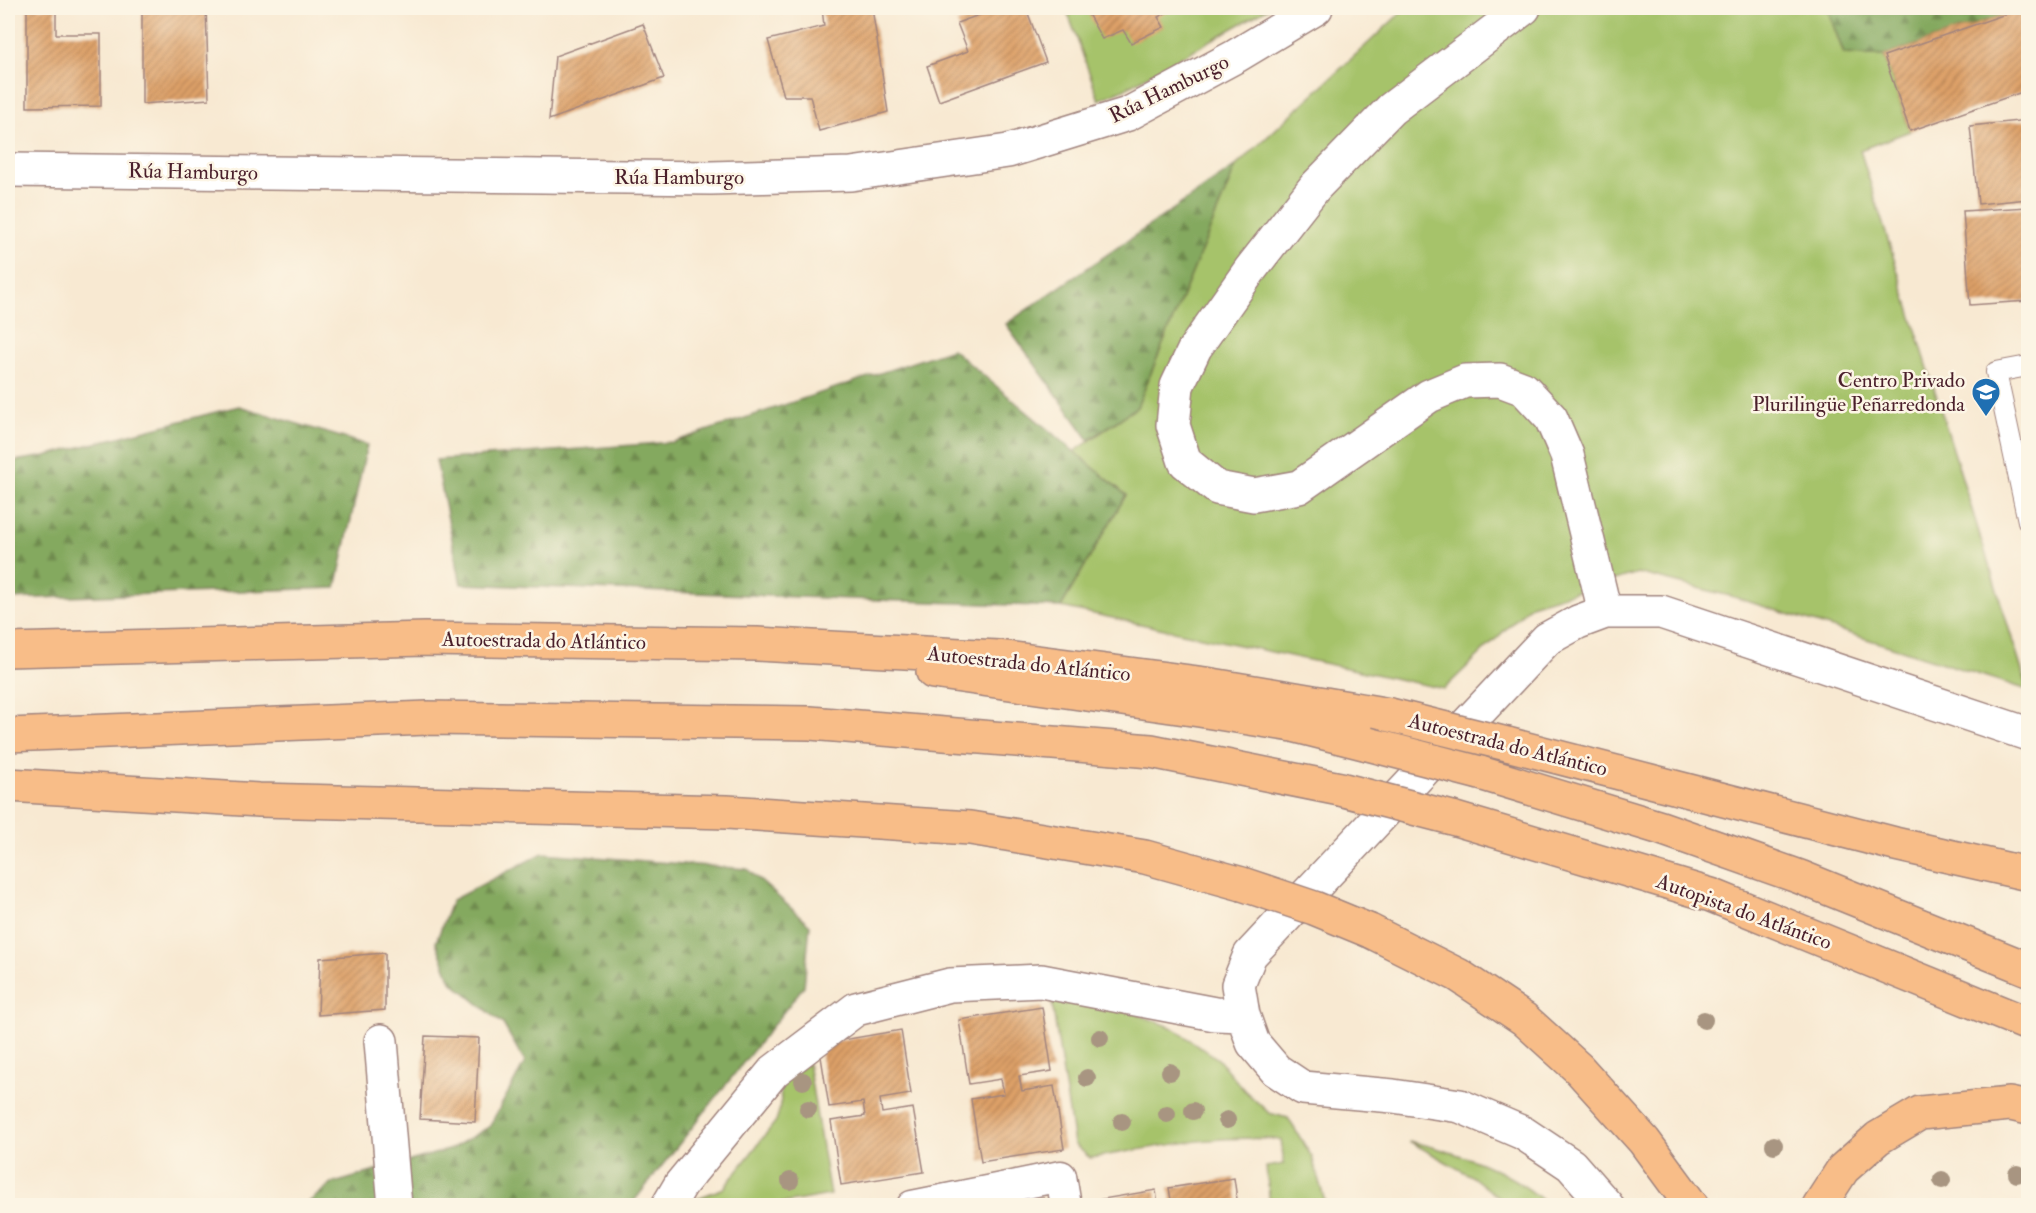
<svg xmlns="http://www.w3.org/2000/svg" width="2036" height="1213" font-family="'IM FELL Double Pica',serif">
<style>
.green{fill:#a6c36a;stroke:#78714a;stroke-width:1.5}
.forest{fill:url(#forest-firs);stroke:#676444;stroke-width:1.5}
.building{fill:url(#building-hatch)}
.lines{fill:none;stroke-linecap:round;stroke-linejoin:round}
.service-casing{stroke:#a1847e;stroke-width:22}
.pedestrian-casing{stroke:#a1847e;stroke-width:33}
.minor-casing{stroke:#a1847e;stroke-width:36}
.motorway-casing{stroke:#a1847e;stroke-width:36}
.service{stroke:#fff;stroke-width:20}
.pedestrian{stroke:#fff;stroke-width:30}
.minor{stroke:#fff;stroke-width:33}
.motorway{stroke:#f8bd88;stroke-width:33}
.motorway-bridge-casing{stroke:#a1847e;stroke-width:36;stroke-linecap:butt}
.motorway-bridge{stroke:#f8bd88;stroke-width:33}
.tree{fill:#a89581}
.labels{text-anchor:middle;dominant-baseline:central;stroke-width:5;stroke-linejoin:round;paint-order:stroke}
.street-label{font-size:21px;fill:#4a1f2b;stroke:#fcf5e5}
.poi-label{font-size:21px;fill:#4a1f2b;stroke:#fcf5e5;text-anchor:end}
</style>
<defs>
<pattern id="forest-firs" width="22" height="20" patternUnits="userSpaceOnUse" patternTransform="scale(1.5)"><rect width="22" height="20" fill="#84a95e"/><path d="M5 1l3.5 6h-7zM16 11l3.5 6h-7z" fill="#6e894e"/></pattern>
<pattern id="building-hatch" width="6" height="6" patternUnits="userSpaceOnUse" patternTransform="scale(1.5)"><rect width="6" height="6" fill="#dda067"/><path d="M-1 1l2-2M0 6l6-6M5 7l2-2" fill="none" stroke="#b58255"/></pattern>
</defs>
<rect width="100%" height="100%" fill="#fcf5e5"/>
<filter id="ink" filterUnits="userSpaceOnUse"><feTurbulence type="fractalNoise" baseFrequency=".0167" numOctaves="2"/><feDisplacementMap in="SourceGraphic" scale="12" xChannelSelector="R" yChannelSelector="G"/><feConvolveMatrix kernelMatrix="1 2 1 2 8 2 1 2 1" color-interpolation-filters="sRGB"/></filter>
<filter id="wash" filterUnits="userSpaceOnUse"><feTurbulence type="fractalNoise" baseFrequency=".008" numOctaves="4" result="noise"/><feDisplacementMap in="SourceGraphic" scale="24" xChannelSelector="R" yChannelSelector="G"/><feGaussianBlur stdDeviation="1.35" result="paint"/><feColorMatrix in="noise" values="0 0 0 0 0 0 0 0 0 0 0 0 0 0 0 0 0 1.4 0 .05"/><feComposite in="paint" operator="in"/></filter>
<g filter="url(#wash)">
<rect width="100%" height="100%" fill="#f8e9d2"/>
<path class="green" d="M8 8H14L9 149H8Z
M1066 8H1269L1124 89 1099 100Z
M1406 8H1827L1844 54 1884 56 1910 131 1860 150 2028 690 1734 597 1638 573 1531 605 1444 689 1061 607 1126 495 1074 452 1137 407 1236 166Z
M1070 1002 1129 1011 1171 1027 1218 1059 1244 1090 1269 1113 1288 1118 1312 1157 1326 1205H1270L1266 1167 1284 1164 1281 1140C1217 1133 1153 1148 1090 1158L1074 1144 1052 1003Z
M808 1063 830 1195 773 1205 677 1206 724 1188 776 1121 781 1105 780 1083Z
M1409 1141C1459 1153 1510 1169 1548 1205H1508L1473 1177Z"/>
<path class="forest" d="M1827 8H2023L1884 56 1844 54Z
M1236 166 1137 407 1089 440 1006 324Z
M952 349 1126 495 1061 607 461 584 436 460 673 442Z
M239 406 367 445 336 588 8 599V462L45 456Z
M543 853 747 869 810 925 804 986 631 1205 304 1206 331 1184 451 1149 489 1127 525 1062 503 1024 451 981 436 942 452 900Z"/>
<g id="blocks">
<path class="building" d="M27 8H56V34H101V106L27 107Z
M142 8H206L209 99 142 104Z
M822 8H872L888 112 819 131 810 96H784L768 40 824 26Z
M998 8H1026L1046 62 939 101 927 66 968 51 957 23Z
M1095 8H1175L1158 17 1164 27 1131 43 1123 30 1102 39 1087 12Z
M2023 8H2028V90L1910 131 1884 56Z
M643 24 664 78 549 120 555 56Z
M2028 120V199L1978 204 1970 126Z
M2028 207V301L1970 305 1963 211Z
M385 953V1010L318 1015 320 958Z
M1042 1007 1052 1071 1019 1076 1022 1091 1054 1086 1064 1149 981 1162 971 1099 1004 1094 1001 1079 969 1084 959 1020Z
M901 1030 911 1094 880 1099 882 1113 913 1108 924 1172 841 1185 831 1121 865 1116 863 1102 829 1107 819 1044Z
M425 1036 479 1038 475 1122 420 1119Z
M1234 1178 1238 1206H1172L1169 1188Z
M1156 1190 1158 1206H1092L1091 1201Z
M1044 1198 1045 1206H1007V1204Z"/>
</g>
</g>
<g filter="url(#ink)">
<use href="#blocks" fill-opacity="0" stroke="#a1847e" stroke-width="1.5"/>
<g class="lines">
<g class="service-casing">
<path id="service" d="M2028 366 1996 372 2028 521"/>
</g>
<g class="pedestrian-casing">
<path id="pedestrian" d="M912 1206 1061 1176 1066 1206"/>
</g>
<g class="minor-casing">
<path id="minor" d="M1524 8 1391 109 1315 187 1250 270 1195 348 1177 386 1173 425 1185 462 1217 488 1254 495 1299 487 1429 396 1465 381 1500 380 1524 389 1551 418 1567 455 1605 612
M8 170 711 178 851 174 1008 151 1128 114 1236 56 1316 8
M381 1041 395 1206
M668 1206 681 1184 774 1071 856 1009 950 985 1041 981 1215 1014 1243 1015
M1607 1206 1571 1165 1523 1133 1460 1106 1393 1096 1303 1088 1276 1070 1253 1043 1243 1015 1238 985 1250 955 1547 639 1578 622 1605 612H1661L2028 734"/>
</g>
<g class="motorway-casing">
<path id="motorway" d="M8 650 425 639 757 644 998 657 1206 684 1390 715
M933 672 1199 710 1293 725 1368 744
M8 735 428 718 810 723 1151 751 1340 789
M1507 744 1895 844 2028 874
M1480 773 1661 828 1800 877 2028 969
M8 785 259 800 727 812 970 828 1145 857 1242 884
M1452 818 1711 895 2028 1024
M1370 931 1458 975 1524 1019 1579 1069 1644 1141 1692 1206
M1819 1206 1843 1169 1878 1138 1920 1113 2010 1104 2028 1108"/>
</g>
<use href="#service" class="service"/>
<use href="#pedestrian" class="pedestrian"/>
<use href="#minor" class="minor"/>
<use href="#motorway" class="motorway"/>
<g class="motorway-bridge-casing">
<path id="motorway-bridge" d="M1390 715 1507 744
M1368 744 1480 773
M1340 789 1452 818
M1242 884 1314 908 1370 931"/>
</g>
<use href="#motorway-bridge" class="motorway-bridge"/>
</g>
<g class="tree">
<circle cx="1704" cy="1020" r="9"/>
<circle cx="1100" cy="1038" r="9"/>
<circle cx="1170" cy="1072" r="9"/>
<circle cx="1087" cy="1078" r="9"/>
<circle cx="803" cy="1081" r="9"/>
<circle cx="808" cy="1109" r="9"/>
<circle cx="1193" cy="1111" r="9"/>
<circle cx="1167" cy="1114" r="9"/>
<circle cx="1227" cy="1120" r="9"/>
<circle cx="1122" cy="1122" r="9"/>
<circle cx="1774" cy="1145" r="9"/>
<circle cx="2017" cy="1174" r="9"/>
<circle cx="1942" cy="1180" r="9"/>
<circle cx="790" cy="1181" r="9"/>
</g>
</g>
<defs>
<g id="school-pin" transform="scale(1.5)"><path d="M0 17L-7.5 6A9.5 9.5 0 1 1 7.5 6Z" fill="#1f6fb2" stroke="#fcf5e5"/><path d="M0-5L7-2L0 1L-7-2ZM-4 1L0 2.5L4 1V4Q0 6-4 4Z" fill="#fff"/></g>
</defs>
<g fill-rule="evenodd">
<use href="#school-pin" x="1986" y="392"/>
</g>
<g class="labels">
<g class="street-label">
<text transform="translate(1169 89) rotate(-26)">Rúa Hamburgo</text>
<text transform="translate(193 172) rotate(1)">Rúa Hamburgo</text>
<text x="679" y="177">Rúa Hamburgo</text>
<text transform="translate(544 641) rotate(1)">Autoestrada do Atlántico</text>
<text transform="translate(1029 664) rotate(6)">Autoestrada do Atlántico</text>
<text transform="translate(1508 745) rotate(14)">Autoestrada do Atlántico</text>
<text transform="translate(1744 912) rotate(20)">Autopista do Atlántico</text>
</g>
<g class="poi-label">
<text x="1965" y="380">Centro Privado<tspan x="1965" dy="24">Plurilingüe Peñarredonda</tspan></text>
</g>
</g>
<rect width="2036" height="1213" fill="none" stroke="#fcf5e5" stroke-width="30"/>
</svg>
